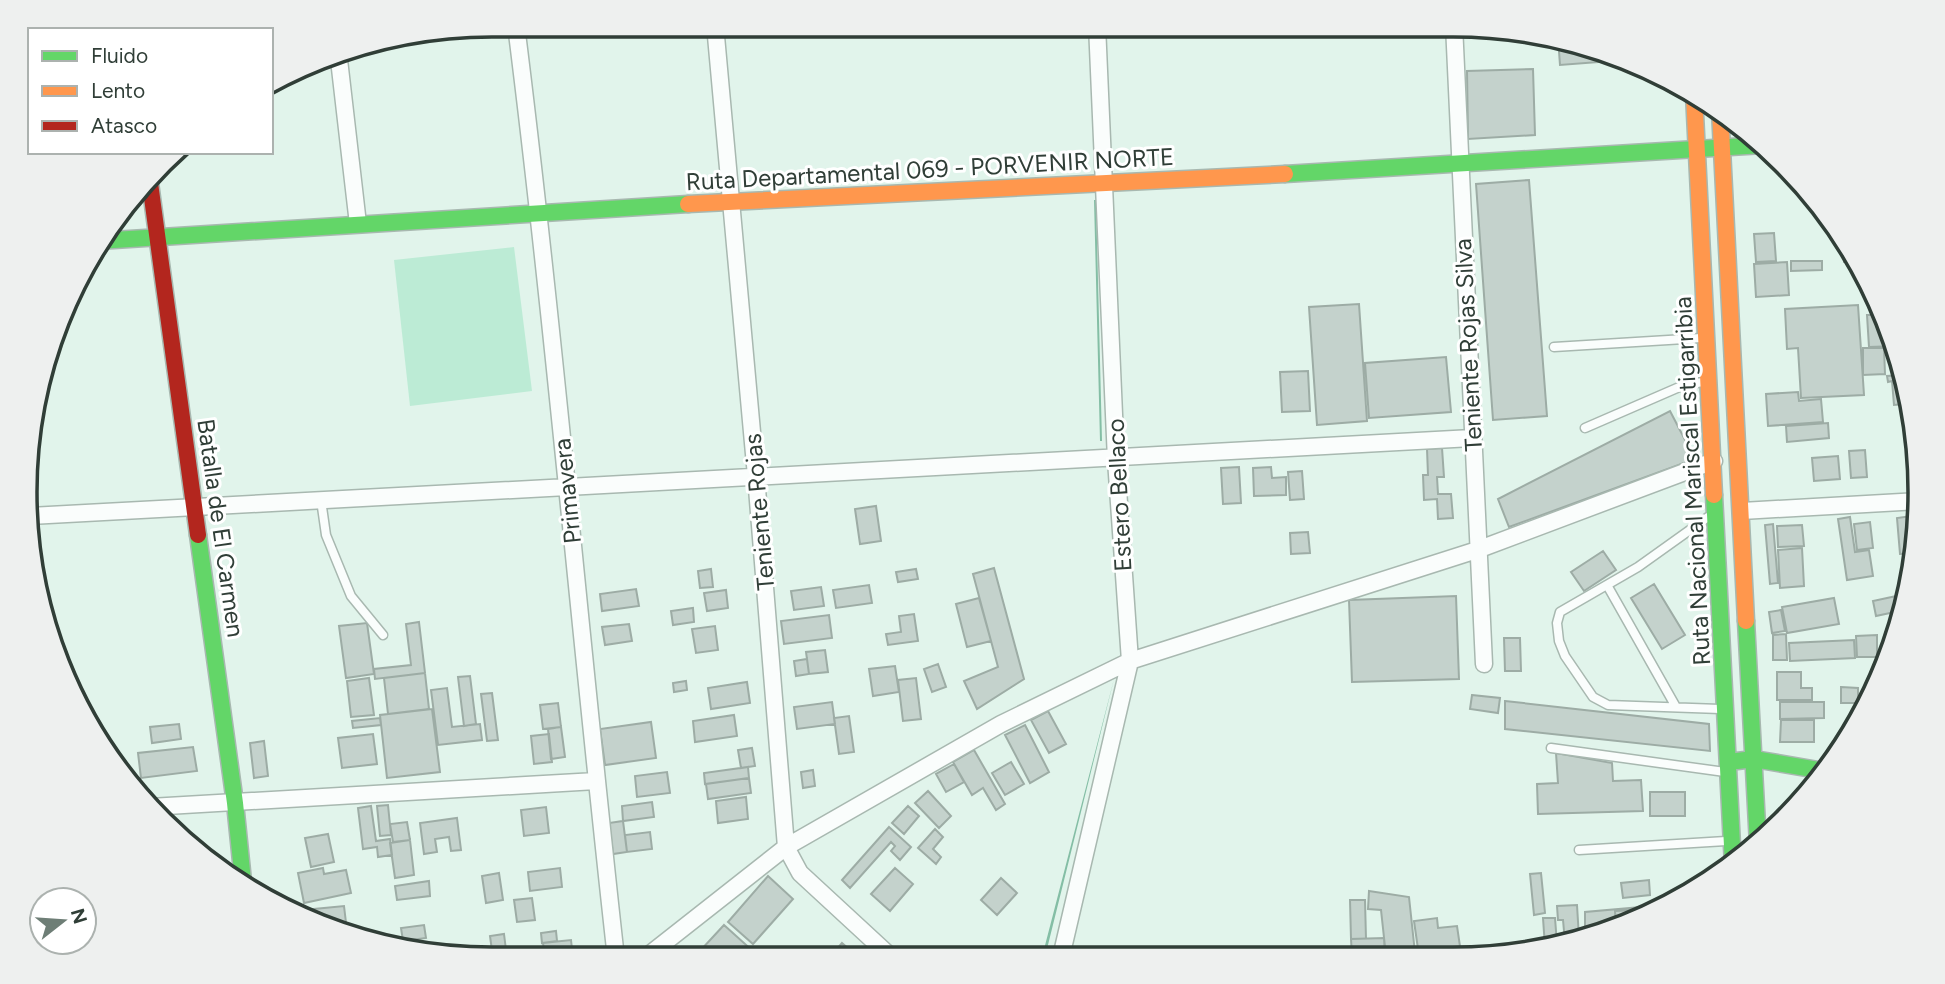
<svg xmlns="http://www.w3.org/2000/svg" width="1945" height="984" font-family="Figtree,sans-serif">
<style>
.green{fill:#bcebd5}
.water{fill:#84bea5}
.building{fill:#c4d2cc;stroke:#9daca5;stroke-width:2}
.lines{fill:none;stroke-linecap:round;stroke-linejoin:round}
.lane-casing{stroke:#a8b8b0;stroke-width:11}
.street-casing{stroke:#a8b8b0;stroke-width:19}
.fast-casing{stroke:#a8b8b0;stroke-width:19}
.slow-casing{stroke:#a8b8b0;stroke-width:19}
.jam-casing{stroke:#a8b8b0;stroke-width:19}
.lane{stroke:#fafdfc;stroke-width:8}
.street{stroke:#fafdfc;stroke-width:16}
.fast{stroke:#63d668;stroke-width:16}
.slow{stroke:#ff974d;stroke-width:16}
.jam{stroke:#b3261e;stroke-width:16}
.labels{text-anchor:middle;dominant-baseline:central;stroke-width:6;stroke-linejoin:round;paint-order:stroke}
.street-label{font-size:24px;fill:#303e37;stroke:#fff}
.rim{fill:none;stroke:#303e37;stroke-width:3.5}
</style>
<rect width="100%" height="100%" fill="#e1f4eb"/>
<path class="green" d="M514 247 532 391 410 406 394 260Z"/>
<path class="water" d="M1094 200H1096L1102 441H1100Z
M1114 679 1045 957H1042Z"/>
<path class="building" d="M1558 38 1574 40 1625 60 1560 65Z
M1533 69 1535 135 1468 139 1467 71Z
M1529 180 1547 416 1493 420 1476 184Z
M1774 233 1776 261 1756 262 1754 234Z
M1851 248 1859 261 1844 262 1843 249Z
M1791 261H1822V270L1791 271Z
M1787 262 1789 295 1756 297 1754 264Z
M1359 304 1367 421 1317 425 1309 307Z
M1858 305 1864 395 1801 398 1798 348 1787 349 1785 309Z
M1867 315H1883L1897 346 1869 347Z
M1863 348H1884L1885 374 1863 375Z
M1446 357 1451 412 1369 418 1365 363Z
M1308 371 1310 411 1282 412 1280 372Z
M1903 375 1905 404 1894 405 1892 381 1888 382 1887 376Z
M1798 392 1799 401 1821 399 1823 422 1768 426 1766 394Z
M1903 408H1911L1917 443 1905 444Z
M1670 411 1695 459 1509 527 1498 499Z
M1828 423 1829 438 1787 442 1786 426Z
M1917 447 1918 474H1909L1906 448Z
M1442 448 1444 477H1437L1438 494H1451L1453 518 1438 519 1437 499 1424 500 1423 475H1428L1427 449Z
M1865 450 1867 477 1851 478 1849 451Z
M1838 456 1840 479 1814 481 1812 458Z
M1239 467 1241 503 1223 504 1221 468Z
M1271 467 1272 478 1286 477V495L1254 496 1253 468Z
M1302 471 1304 499 1290 500 1288 472Z
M876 506 881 541 860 544 855 509Z
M1919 515 1914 553 1900 554 1897 518Z
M1850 517 1855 552 1869 550 1873 576 1847 580 1838 519Z
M1870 522 1873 548 1857 550 1854 524Z
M1773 524 1778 583 1770 584 1765 525Z
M1802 525 1804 546 1778 547 1777 526Z
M1308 532 1310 553 1291 554 1290 533Z
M1802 548 1804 586 1780 588 1778 550Z
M1603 551 1616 570 1584 591 1571 572Z
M994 568 1024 679 977 709 964 681 998 667 973 574Z
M711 569 713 587 700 588 698 571Z
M916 569 918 579 898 582 896 572Z
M1911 577 1906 606 1901 579Z
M1654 584 1685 635 1662 649 1631 598Z
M869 585 872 603 836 608 833 590Z
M821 587 824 606 794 610 791 591Z
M636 589 639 606 602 611 600 594Z
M726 590 728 608 707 611 704 593Z
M1901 595 1904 610 1876 616 1873 601Z
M1456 596 1459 679 1352 682 1349 600Z
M979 598 991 641 967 647 956 604Z
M1834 598 1839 624 1787 633 1782 607Z
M693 608 694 622 673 625 671 611Z
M1781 610 1785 631 1772 633 1769 612Z
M914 614 918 641 888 645 886 634 901 632 899 616Z
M829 615 832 638 784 644 781 621Z
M419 622 425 673 375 679 374 669 411 665 406 624Z
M367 623 374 674 346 678 339 626Z
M629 624 632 641 605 645 602 627Z
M715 626 718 650 696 653 692 629Z
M1786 634 1787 660H1773V635Z
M1877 635V657H1857L1856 636Z
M1504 638H1520L1521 671H1505Z
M1854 640 1855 658 1790 661 1789 643Z
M825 650 828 672 809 674 806 652Z
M807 659 809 674 796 676 794 661Z
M938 664 946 687 932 692 924 669Z
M895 666 899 692 873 696 869 669Z
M1777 672H1801V688H1812V700H1777Z
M425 673 429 709 388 714 384 678Z
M470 676 476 724 464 726 458 677Z
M369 678 374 715 351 717 347 681Z
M916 678 921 719 903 721 898 680Z
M686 681 687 690 674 692 673 683Z
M747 682 750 703 711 709 708 688Z
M1841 687 1858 688V703H1841Z
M447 688 452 727 480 724 482 740 438 745 431 690Z
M492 693 498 740 487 741 481 694Z
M1472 695 1500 698 1498 713 1470 709Z
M1505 701 1709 724 1710 751 1505 729Z
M832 702 835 724 797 729 794 707Z
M1780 702H1824V718L1780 719Z
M558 703 561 727 543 729 540 705Z
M432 709 440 772 387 778 380 715Z
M1048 711 1066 744 1049 753 1031 720Z
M734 715 737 736 695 742 693 721Z
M849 716 854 752 839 754 834 718Z
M380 718 381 725 353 728 352 721Z
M1781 720H1814V742H1780Z
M651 722 656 758 605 765 600 729Z
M179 724 181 739 152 743 150 727Z
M1025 725 1049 772 1030 783 1005 735Z
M561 727 565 757 551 759 548 729Z
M373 734 377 764 342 768 338 738Z
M549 734 552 762 534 764 531 736Z
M264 741 268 776 254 778 250 743Z
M193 747 197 771 141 778 138 753Z
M752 748 755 766 741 768 738 750Z
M974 750 1005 804 996 810 983 788 972 795 953 762Z
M1556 753 1612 763 1613 781 1641 780 1643 811 1538 814 1537 784 1558 783Z
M1011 762 1024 784 1005 795 992 773Z
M954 764 964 782 946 792 936 774Z
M748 767 749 778 705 784 704 773Z
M813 770 815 786 803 788 801 772Z
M667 772 670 793 637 797 635 776Z
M749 778 751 793 708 799 706 784Z
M928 791 951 816 939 828 915 803Z
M1650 792H1685V816H1650Z
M746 797 748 819 718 823 716 801Z
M652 802 654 817 623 821 622 806Z
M388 805 391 835 380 836 377 806Z
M371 806 376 841 390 839 392 855 378 857 377 847 363 849 358 808Z
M908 806 919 816 904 834 892 823Z
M546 807 549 833 524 836 521 810Z
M457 818 461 850 451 851 449 837 435 839 437 852 424 854 420 823Z
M623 821 627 852 613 854 609 823Z
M407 822 410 840 393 842 390 824Z
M889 827 911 847 900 860 891 851 895 846 891 842 850 888 842 880Z
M935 829 943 837 933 849 941 857 936 864 918 848Z
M650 832 652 849 627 852 625 835Z
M328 834 334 862 311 867 305 838Z
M410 840 414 875 395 878 390 843Z
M323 868 324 874 346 870 351 893 304 903 298 873Z
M560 868 562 887 530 891 528 872Z
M895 868 913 884 890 911 871 894Z
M499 873 503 900 486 903 482 876Z
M1541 873 1545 913 1534 915 1530 874Z
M768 876 793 899 753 944 728 922Z
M1001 878 1017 893 997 915 981 900Z
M1649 880 1650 895 1623 898 1621 883Z
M429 881 430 896 397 900 395 886Z
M1369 891 1409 897 1415 953 1386 956 1381 910 1368 909Z
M532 898 535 920 517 922 514 900Z
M1350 900H1365L1366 939H1351Z
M1577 905 1579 938 1565 942 1563 920H1558L1557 906Z
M1664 905 1632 924 1585 937V912Z
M344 906 347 931 340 932 305 919 304 910Z
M1655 909 1632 924 1616 928 1615 911Z
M1437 918 1438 928 1457 926 1461 953 1419 956 1414 921Z
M1543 918H1555L1557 944 1545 947Z
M424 925 426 938 403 941 401 928Z
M724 925 754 952 749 958H705L699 952Z
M556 931 557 941 542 943 541 933Z
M504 934 507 958H493L490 936Z
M1384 938 1385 956H1352L1351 939Z
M571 940 573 958H545L543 943Z
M842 943 858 957H830Z
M538 948 539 958H514L513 951Z"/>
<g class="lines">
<g class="lane-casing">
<path id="lane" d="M1554 347 1701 338
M1585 428 1684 385 1703 382
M321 500 326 535 351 596 383 635
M1708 517 1638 567 1560 612 1557 623 1559 641 1565 656 1593 697 1608 705 1720 709
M1607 585 1676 707
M1551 748 1725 772
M1579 850 1726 841"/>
</g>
<g class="street-casing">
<path id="street" d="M516 25C555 335 581 647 616 958
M715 25 756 476 786 847 800 873 891 957
M1454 25 1484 664
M338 51 358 224
M1742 511 1919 501
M30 516C511 489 992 467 1472 438
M150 807 596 781
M1061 957 1130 661 1116 460 1097 25
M645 958 786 847 1001 724 1130 661 1477 550 1714 461"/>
</g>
<g class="fast-casing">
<path id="fast" d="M1285 174 1763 145
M98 241 688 204
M1714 495 1733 865
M198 535 235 803 243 881
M1746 621 1758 844
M1737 761 1754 759 1824 771"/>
</g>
<g class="slow-casing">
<path id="slow" d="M1694 94 1714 495
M1720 110 1746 621
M688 204 1285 174"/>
</g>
<g class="jam-casing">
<path id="jam" d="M150 183 198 535"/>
</g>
<use href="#lane" class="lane"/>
<use href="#street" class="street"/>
<use href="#fast" class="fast"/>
<use href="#slow" class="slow"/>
<use href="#jam" class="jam"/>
</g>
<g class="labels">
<g class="street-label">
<text transform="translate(930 169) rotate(-3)">Ruta Departamental 069 - PORVENIR NORTE</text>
<text transform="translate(1468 345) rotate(-93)">Teniente Rojas Silva</text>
<text transform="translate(1692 481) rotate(-93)">Ruta Nacional Mariscal Estigarribia</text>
<text transform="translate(567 491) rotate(-96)">Primavera</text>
<text transform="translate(1119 495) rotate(-93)">Estero Bellaco</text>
<text transform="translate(759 512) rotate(-95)">Teniente Rojas</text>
<text transform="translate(221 528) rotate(82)">Batalla de El Carmen</text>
</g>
</g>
<path d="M0 0H1945V984H0ZM492 37H1453A455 455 0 0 1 1908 492V492A455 455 0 0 1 1453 947H492A455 455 0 0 1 37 492V492A455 455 0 0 1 492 37Z" fill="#eef0ef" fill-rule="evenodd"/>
<path class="rim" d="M492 37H1453A455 455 0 0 1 1908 492V492A455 455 0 0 1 1453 947H492A455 455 0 0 1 37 492V492A455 455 0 0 1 492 37Z"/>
<rect x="28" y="28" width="245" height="126" fill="#ffffff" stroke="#acb2af" stroke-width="2"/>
<rect x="42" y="51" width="35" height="10" fill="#63d668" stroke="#acb2af" stroke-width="2"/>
<text x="91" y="63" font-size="21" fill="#303e37">Fluido</text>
<rect x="42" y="86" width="35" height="10" fill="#ff974d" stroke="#acb2af" stroke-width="2"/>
<text x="91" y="98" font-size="21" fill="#303e37">Lento</text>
<rect x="42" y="121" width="35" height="10" fill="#b3261e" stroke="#acb2af" stroke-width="2"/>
<text x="91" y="133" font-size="21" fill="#303e37">Atasco</text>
<g transform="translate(63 921) rotate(73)"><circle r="33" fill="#ffffff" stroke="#acb2af" stroke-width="2"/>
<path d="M0-5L12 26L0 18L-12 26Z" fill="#6e7e76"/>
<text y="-10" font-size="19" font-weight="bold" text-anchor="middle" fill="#303e37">N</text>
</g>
</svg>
